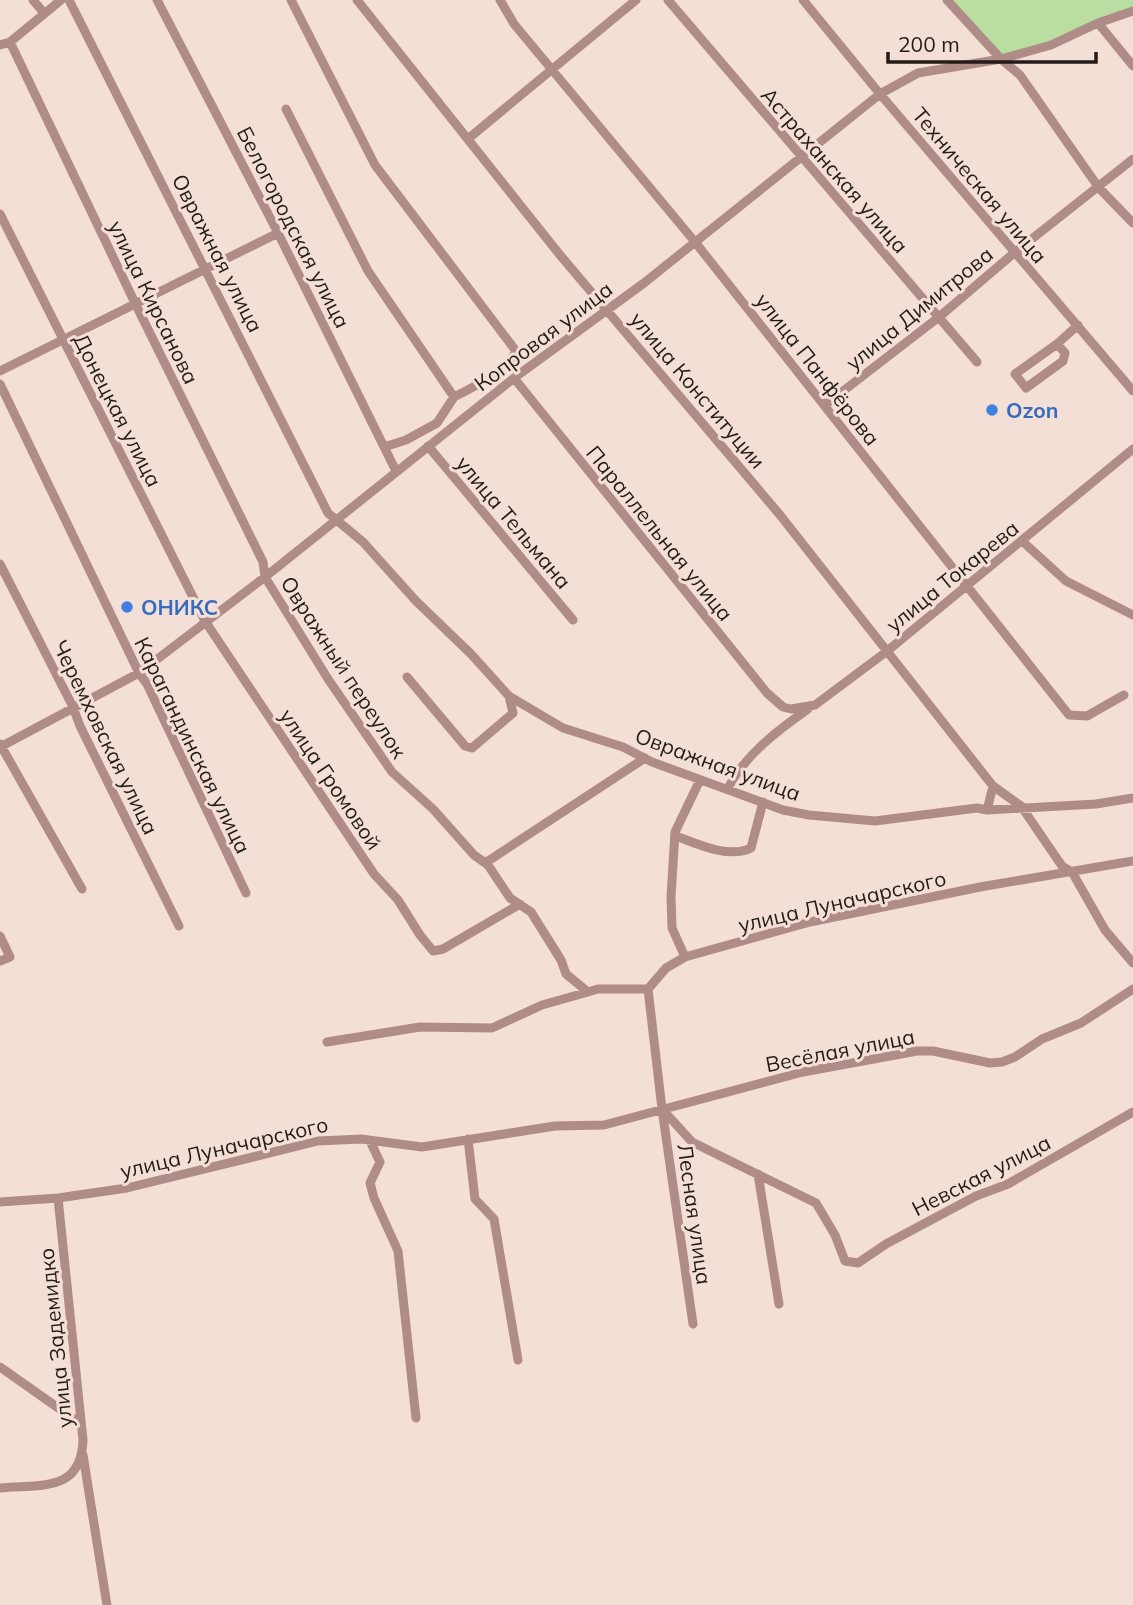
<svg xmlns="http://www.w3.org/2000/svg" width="1133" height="1605" font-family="Mulish,sans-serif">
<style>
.green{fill:#badea1}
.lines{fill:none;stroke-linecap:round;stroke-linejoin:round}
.minor{stroke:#b08c88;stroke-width:9}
.shop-dot{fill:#3f7fe0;stroke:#f4dfd6;stroke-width:2.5}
.labels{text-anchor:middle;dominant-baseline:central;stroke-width:6;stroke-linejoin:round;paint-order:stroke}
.street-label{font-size:21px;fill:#231b18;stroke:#f4dfd6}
.shop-label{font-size:21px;font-weight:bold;fill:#366cbe;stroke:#f4dfd6;text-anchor:start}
</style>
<rect width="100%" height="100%" fill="#f4dfd6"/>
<path class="green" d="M947 0H1133V11L1051 45 1001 59Z"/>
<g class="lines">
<path class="minor" d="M33 0 44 13
M69 0 328 513 363 542 416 601 471 654 509 696 513 713 472 748 465 746 407 677
M157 0 278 233 396 471
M291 0 375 165 516 351C508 370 472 388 454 397
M357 0 560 255 780 515 993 786 987 810
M500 0 514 24 695 242 1069 715 1087 716 1124 695
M668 0 977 362
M803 0 880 94 1133 391
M947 0 1001 59 1020 75 1099 188 1133 223
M1098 23 1133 66
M10 42 135 303 263 562 265 577 328 679 392 772 433 809 474 855 488 865 510 898 531 912 561 960 566 974 588 992
M0 45 10 42 61 0
M286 109 368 271 454 397 437 423 406 440 384 447
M469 138 636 0
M0 214 205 621 374 874 398 900 420 935 433 951 443 949 520 904
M1057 344 1065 353 1063 361 1026 388 1015 374 1057 344 1078 325
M0 371 278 233
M514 378 767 693 783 707 791 709 815 705 886 652 1133 449
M0 384 139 673 147 684 246 893
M825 405 939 317 1014 253 1133 159
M428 446 573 620
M1022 541 1066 581 1133 615
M0 564 73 707 80 726 179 926
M509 696 563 728 623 747 652 762 783 810 809 815 875 821 977 808 987 810 1096 804 1133 798
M0 744 82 889
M0 747 139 673 265 577 514 378 644 283 880 94 918 73 1001 59 1051 45 1098 23 1133 11
M993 786 1021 806 1062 866 1072 872 1105 930 1133 963
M728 788C745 755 778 730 808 709
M676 836C697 844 729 859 751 848L763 802
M485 863 645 758
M0 936 10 957 0 961
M685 957 672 928 671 897 675 832 700 780
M648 989 662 1109 693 1324
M327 1042 420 1027 492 1028 542 1005 588 992 598 989H648L666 968 685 957 810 922 980 887 1133 861
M662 1109 692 1142 816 1203 835 1235 845 1261 858 1263 886 1244 976 1196 1008 1184 1133 1112
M468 1139 475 1199 494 1219 518 1360
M370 1141 380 1162 370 1183 374 1198 398 1251 416 1418
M758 1174 779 1304
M0 1202 58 1198 127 1188 318 1141 361 1139 422 1147 555 1126 604 1125 803 1072 917 1051H933L990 1063 1002 1062 1015 1057 1042 1039 1081 1023 1133 989
M0 1367 81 1424
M83 1455 107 1605
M0 1488C41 1484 81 1493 83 1440L58 1198"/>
</g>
<g class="shop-dot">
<circle cx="992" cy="410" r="7"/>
<circle cx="127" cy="607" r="7"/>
</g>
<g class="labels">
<g class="street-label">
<text transform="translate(835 170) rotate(49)">Астраханская улица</text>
<text transform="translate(980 185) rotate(50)">Техническая улица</text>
<text transform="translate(294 227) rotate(63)">Белогородская улица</text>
<text transform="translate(218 253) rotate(63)">Овражная улица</text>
<text transform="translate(154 302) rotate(64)">улица Кирсанова</text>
<text transform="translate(919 308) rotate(-39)">улица Димитрова</text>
<text transform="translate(543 336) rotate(-37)">Копровая улица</text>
<text transform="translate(818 369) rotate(52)">улица Панфёрова</text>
<text transform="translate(698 390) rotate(50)">улица Конституции</text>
<text transform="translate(118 410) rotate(63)">Донецкая улица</text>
<text transform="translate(514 522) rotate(50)">улица Тельмана</text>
<text transform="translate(660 533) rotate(51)">Параллельная улица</text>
<text transform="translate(952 576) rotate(-39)">улица Токарева</text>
<text transform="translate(344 667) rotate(57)">Овражный переулок</text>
<text transform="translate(106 737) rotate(64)">Черемховская улица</text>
<text transform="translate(193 745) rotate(64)">Карагандинская улица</text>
<text transform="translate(718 764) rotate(20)">Овражная улица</text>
<text transform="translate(331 779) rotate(56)">улица Громовой</text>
<text transform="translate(842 901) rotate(-13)">улица Луначарского</text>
<text transform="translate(840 1050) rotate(-11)">Весёлая улица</text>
<text transform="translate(224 1147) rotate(-13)">улица Луначарского</text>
<text transform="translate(981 1175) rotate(-27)">Невская улица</text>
<text transform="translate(695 1214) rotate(82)">Лесная улица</text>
<text transform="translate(55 1338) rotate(-96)">улица Задемидко</text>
</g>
<g class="shop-label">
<text x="1006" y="410">Ozon</text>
<text x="141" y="607">ОНИКС</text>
</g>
</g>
<path d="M888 52v10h208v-10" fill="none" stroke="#231b18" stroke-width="3.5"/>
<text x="898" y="52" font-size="21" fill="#231b18" stroke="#f4dfd6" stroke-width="5" paint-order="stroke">200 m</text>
</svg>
